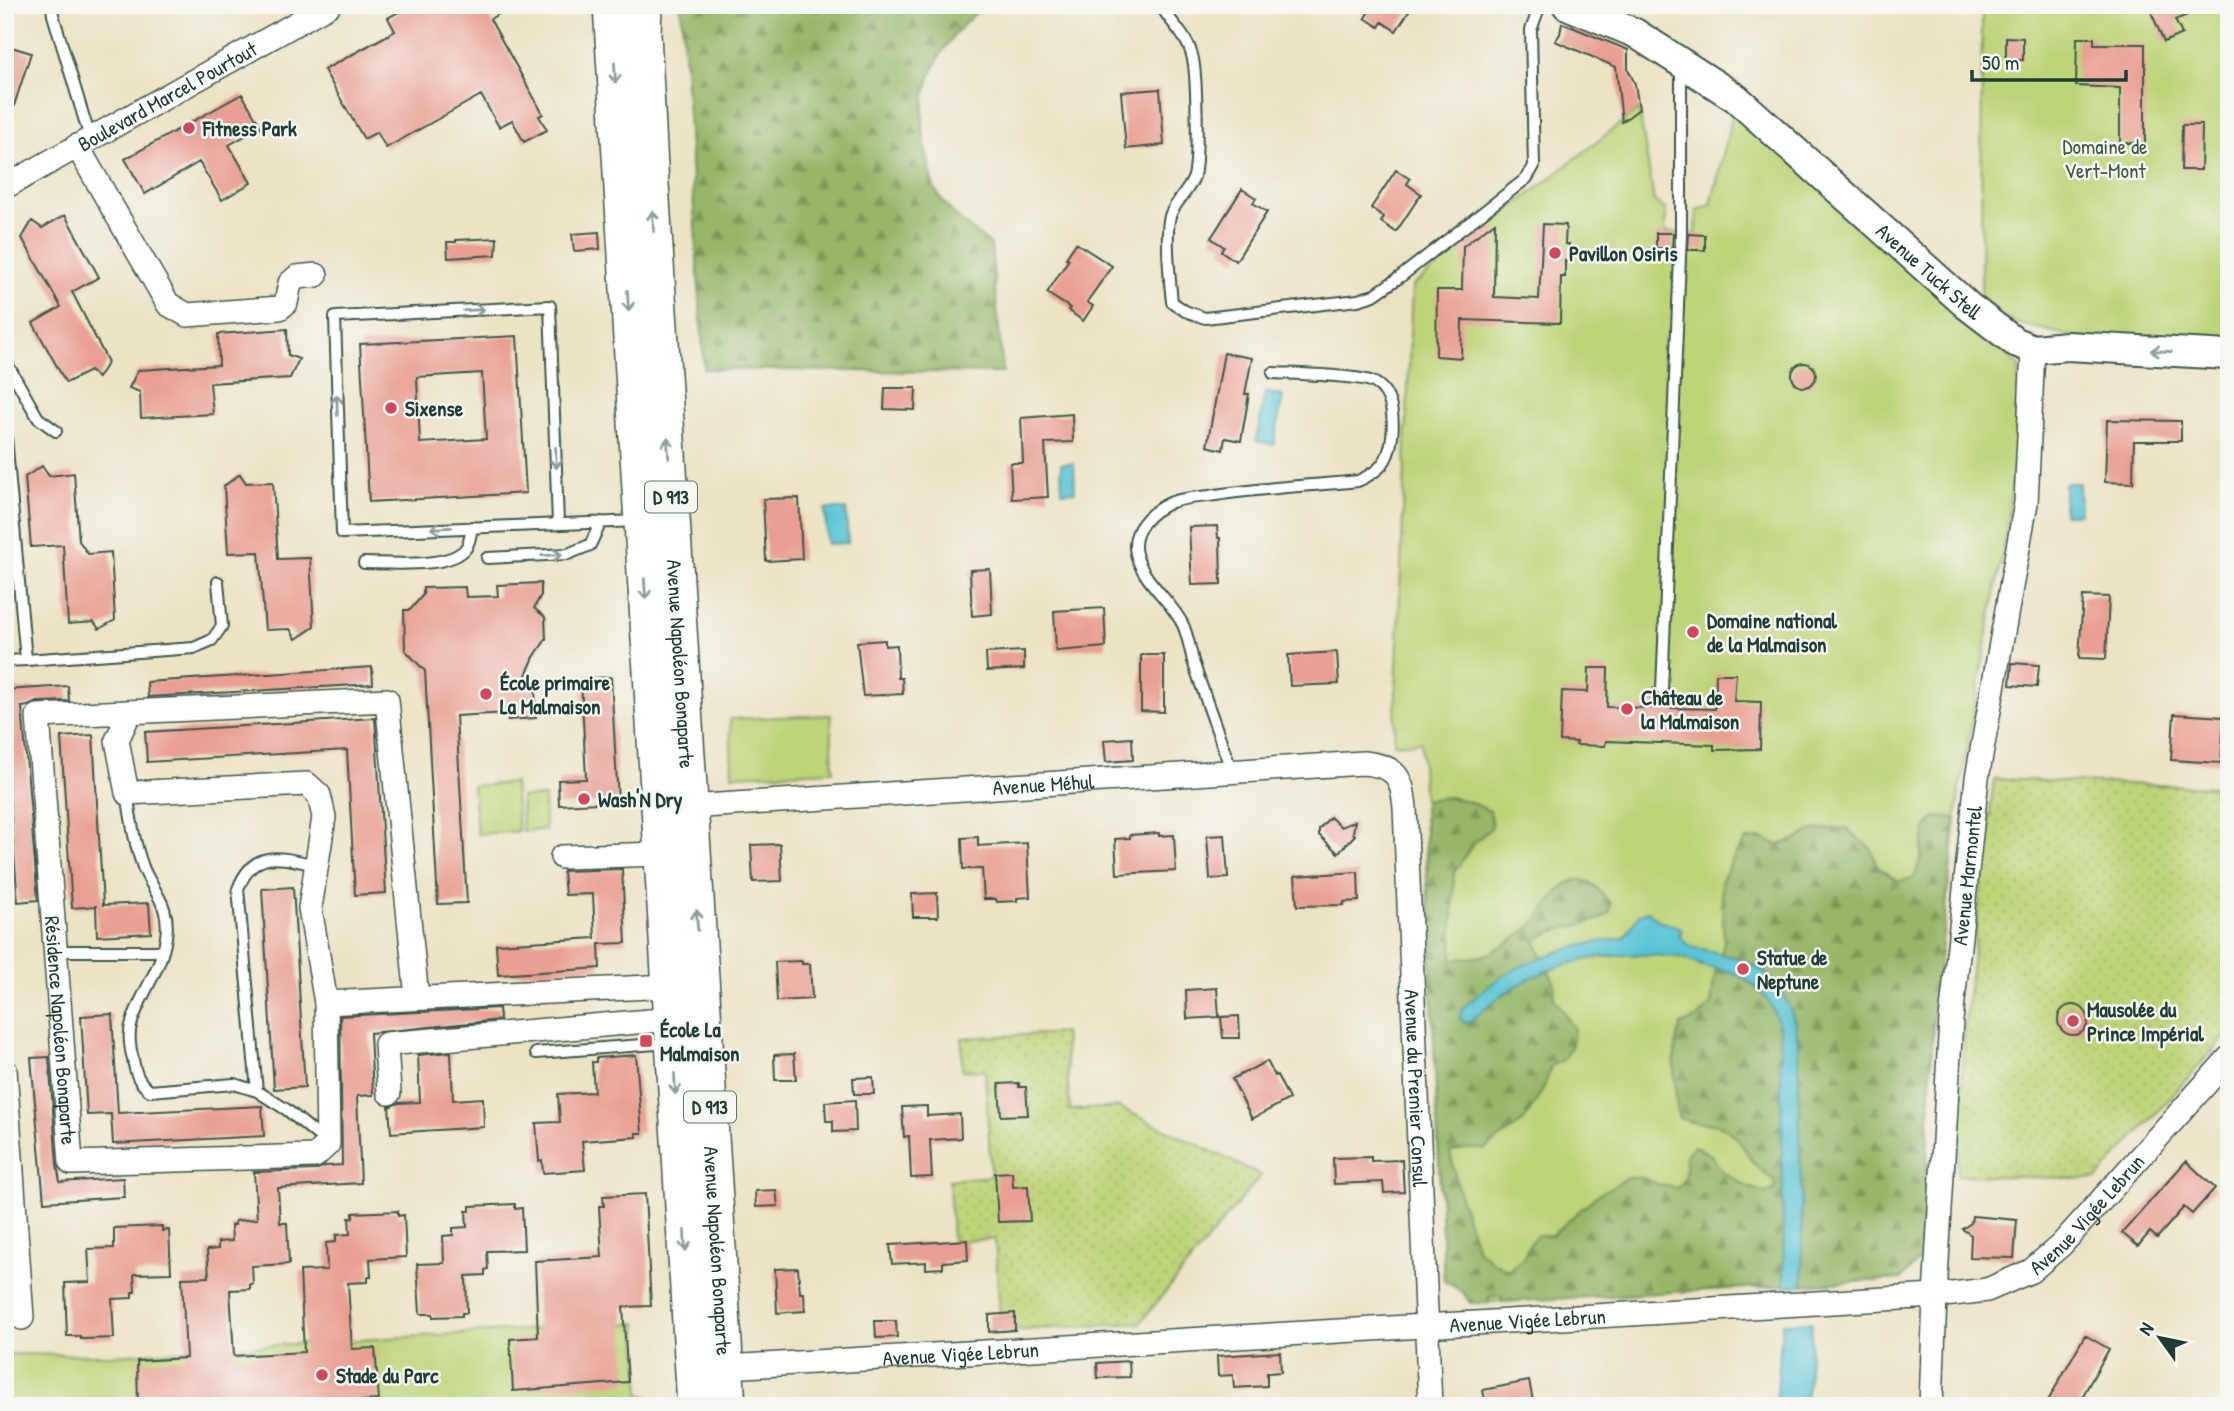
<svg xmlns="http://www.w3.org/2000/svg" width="2234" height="1411" font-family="'Patrick Hand',sans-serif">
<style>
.green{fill:#bed478;stroke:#6e8856;stroke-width:2}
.forest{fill:url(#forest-firs);stroke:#5a7a4e;stroke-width:2}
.garden{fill:url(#garden-dots);stroke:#6e8856;stroke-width:2}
.water{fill:#59c3d4;stroke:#3c8084;stroke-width:2}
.building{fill:#e99f92;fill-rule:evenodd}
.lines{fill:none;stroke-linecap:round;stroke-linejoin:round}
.service-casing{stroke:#3e564a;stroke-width:14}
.minor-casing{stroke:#3e564a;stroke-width:26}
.tertiary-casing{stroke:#3e564a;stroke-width:32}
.primary-casing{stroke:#3e564a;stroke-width:38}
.service{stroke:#fff;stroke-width:10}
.minor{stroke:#fff;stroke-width:23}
.tertiary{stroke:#fff;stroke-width:28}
.primary{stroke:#fff;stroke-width:35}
.oneway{stroke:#8f9e9a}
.poi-dot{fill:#d1495b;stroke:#f6f6f2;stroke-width:2.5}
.labels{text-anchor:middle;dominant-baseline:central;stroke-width:5;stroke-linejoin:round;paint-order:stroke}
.shield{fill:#f6f6f2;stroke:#60746d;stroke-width:2}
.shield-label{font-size:19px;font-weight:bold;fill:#1f3d34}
.street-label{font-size:21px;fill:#1f3d34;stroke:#f6f6f2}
.poi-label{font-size:21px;font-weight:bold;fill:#1f3d34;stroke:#f6f6f2;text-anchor:start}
.park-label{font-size:21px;fill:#3f5b42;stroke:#f6f6f2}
</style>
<defs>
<pattern id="forest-firs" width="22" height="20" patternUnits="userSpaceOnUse" patternTransform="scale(1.75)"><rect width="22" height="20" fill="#96b668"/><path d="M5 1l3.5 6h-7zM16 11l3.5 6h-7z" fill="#7a9556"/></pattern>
<pattern id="garden-dots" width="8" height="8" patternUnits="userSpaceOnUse" patternTransform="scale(1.75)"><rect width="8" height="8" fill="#bed478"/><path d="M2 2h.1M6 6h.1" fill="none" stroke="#a3b768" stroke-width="1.8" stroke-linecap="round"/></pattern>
</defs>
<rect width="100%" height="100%" fill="#f6f6f2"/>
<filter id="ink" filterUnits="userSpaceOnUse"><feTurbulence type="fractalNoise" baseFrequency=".0143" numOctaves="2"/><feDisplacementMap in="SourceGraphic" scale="14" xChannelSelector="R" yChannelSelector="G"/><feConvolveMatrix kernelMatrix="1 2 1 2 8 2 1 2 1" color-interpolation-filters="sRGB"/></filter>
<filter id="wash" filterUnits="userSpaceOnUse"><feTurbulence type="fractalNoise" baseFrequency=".00686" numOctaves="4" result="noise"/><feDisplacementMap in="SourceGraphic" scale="28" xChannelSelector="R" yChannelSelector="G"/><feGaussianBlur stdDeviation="1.57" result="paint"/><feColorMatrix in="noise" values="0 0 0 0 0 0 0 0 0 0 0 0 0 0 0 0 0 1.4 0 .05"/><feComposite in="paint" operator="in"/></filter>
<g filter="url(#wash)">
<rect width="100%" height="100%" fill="#ece3c4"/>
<path class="green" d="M1982 5H2229V349L2082 339 2017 323 2004 318 1981 303Z
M1734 108 2019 366 2016 432 2008 522 1959 794 1933 1019 1923 1256 1901 1279 1470 1303 1463 1292 1444 1281 1421 742 1394 744 1412 286 1639 109 1654 201 1666 210 1665 232 1696 234 1697 210 1711 205Z
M831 715 833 771 732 775 730 719Z
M514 783 518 831 477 834 473 786Z
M521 797H544L545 830 522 831Z
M637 1323 640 1394 674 1406H5V1354L113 1355Z"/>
<path class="forest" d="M681 5H977L978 11C931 52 913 100 928 161 930 169 931 179 934 187 945 211 971 229 991 245L1003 373 704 369Z
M1449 797 1468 801 1490 811 1492 827 1473 844 1454 873 1452 960C1463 958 1475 958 1485 955 1498 950 1521 935 1531 926 1546 914 1556 884 1576 880 1591 877 1602 894 1611 904L1609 913C1588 930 1557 923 1535 941L1555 984 1554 998 1574 1028 1572 1045 1563 1060 1551 1066 1545 1085 1524 1121 1485 1149H1464L1450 1152 1461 1200 1477 1249 1493 1262 1508 1270 1523 1259 1529 1245 1537 1235H1552L1596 1196 1627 1178H1643L1660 1185 1678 1188C1680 1185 1684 1182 1685 1178 1688 1163 1679 1160 1694 1146L1711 1155 1723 1172 1748 1187 1766 1193 1775 1189 1774 1180C1767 1175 1758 1169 1753 1162 1744 1150 1740 1137 1725 1128 1710 1119 1692 1127 1678 1117 1675 1086 1670 1055 1681 1025L1698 1018 1711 1004 1714 979 1724 942 1721 882 1735 855 1746 840 1763 839 1779 845 1797 839 1813 830 1846 828 1871 849 1878 868 1899 881 1914 878 1921 857 1925 831 1935 817 1956 818 1933 1019 1923 1256 1901 1279 1502 1302 1501 1296H1489V1303H1470L1463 1292 1444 1281 1424 800Z"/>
<path class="garden" d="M1994 779 2214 787 2215 804 2229 816V1032L2097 1179 1957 1175 1965 1021Z
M1064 1033 1070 1110 1119 1107 1261 1175 1140 1323 1001 1331 995 1239 952 1241 949 1180 991 1176 985 1071 962 1070V1038Z"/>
<path class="water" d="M1265 392 1283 396 1274 445 1256 441Z
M1074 463 1075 491 1062 492 1061 464Z
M2064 483H2079L2080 514H2064Z
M825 509H846L848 543 827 544Z
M1648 911 1659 921 1680 927 1682 931 1679 935C1689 949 1696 947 1711 951 1723 955 1736 957 1748 962 1778 976 1795 1009 1798 1041L1803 1285 1784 1286 1780 1028C1772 1001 1755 980 1728 971 1721 969 1714 969 1707 967 1697 965 1687 958 1677 957 1600 947 1525 966 1470 1022L1464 1023 1460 1018C1460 1009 1467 1004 1474 998 1516 960 1569 945 1624 938L1639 914Z
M1812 1322 1808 1385 1805 1406H1776L1782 1323Z"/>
<g id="blocks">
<path class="building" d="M411 5H514L490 19 543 114 539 116 547 130 524 142 512 120 499 127 481 95 386 148 377 132 364 139 324 70 395 31 388 18Z
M1356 5H1413L1396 31 1382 22 1379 27 1365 18 1368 13Z
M2148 5H2209V6L2175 20 2182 34 2164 42Z
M1562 23 1628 50V69L1635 84 1639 109 1622 122 1616 67 1555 41 1560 34Z
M2006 37 2023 38V60H2006Z
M2077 38H2094V44H2145V143H2120V88L2076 86Z
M5 45 31 53 10 118H5Z
M1160 89 1164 145 1126 149 1121 92Z
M242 94 261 127 229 145 251 183 222 200 199 162 145 194 125 159Z
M2182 125H2202L2201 170H2181Z
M1396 170 1410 179 1407 184 1421 194 1396 232 1381 222 1384 217 1371 208Z
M1242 189 1256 198 1253 203 1267 212 1236 261 1221 251 1224 247 1211 238Z
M65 215 99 277 72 292 108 362 98 378 90 371 66 383 33 323 61 307 22 238 32 221 42 228Z
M1495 222 1494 297 1539 299 1543 224 1566 225 1565 244H1569L1568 262 1565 261V277H1561L1560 323 1462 320 1461 358 1436 356 1437 290H1462L1463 246Z
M599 232 600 249 574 251 572 234Z
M1656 233H1673L1672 249 1656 248Z
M1689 234 1705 235V250H1688Z
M497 238 496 255 448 258 447 242H456V240Z
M1076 243 1112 266 1087 302 1093 306 1083 321 1068 310 1070 308 1047 293 1069 259 1066 258Z
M287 329 288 355 299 359 290 378 210 383 213 414 141 418 140 392 129 388 138 370 219 365 218 334Z
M517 336 526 493 369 502 360 344ZM482 373 486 439 420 443 417 377Z
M1224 353 1252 358 1245 394H1249L1241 441 1225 438 1223 450 1207 446Z
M1792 375a12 12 0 1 1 24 0a12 12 0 1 1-24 0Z
M885 388H916L915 410 884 409Z
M1072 414 1073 442 1045 443 1048 497 1012 499 1010 463H1023L1021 418Z
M2107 420 2181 421V441H2134L2133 483 2105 482Z
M42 466 49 476 74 473 79 541 88 554 111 552 115 620 99 629 94 622 68 624 63 545 31 547 25 477Z
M240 474 246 483 273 482 278 559 310 558 314 627 296 639 290 629 265 630 259 552 228 553 224 486Z
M799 498 802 559 766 561 763 499Z
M1217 526 1218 538H1220L1221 584 1192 585 1189 527Z
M990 569 992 614 972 616 970 570Z
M541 583V595L534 608 545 617 546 639 534 657 523 682 535 681 536 718 508 720V713L456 716 467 903 438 904 425 671 405 650 404 610H410L423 595V588L465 587 466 597 498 596 497 585Z
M2083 596 2109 597 2106 659 2079 658Z
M1104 608 1106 647 1056 651 1054 611Z
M885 640V646L897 645 898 678H902L903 694 863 696 857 642Z
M1024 651V669L987 671 986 653Z
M1337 652 1339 684 1290 686 1288 655Z
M1141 655H1164V712L1141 711Z
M2012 663 2039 665 2037 687 2010 685Z
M372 667 373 684 148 697 147 682Z
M1589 668H1608L1607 707 1653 708 1654 690 1657 696 1662 698 1666 697 1671 690 1670 708 1715 709 1716 674H1736L1734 701 1761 702 1760 749 1714 750V745L1606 741 1605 746 1576 745 1577 742 1560 741 1562 691 1588 692Z
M611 677 618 802 559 805 558 780 586 779 581 679Z
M68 686 69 701 37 702 28 706 22 707 38 900 18 902 5 746V690Z
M2174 714 2224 717 2221 763 2171 760Z
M375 718 386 893 355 895 347 750 147 762 145 732Z
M93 735 103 905 149 903 151 933 97 936 96 906 72 908 61 737Z
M1132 738 1133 760 1106 762 1104 740Z
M1330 817 1341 827 1355 821 1353 833 1355 835 1338 853 1319 835V829Z
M1159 833V836L1174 835 1176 871 1117 874 1115 839 1130 838V835Z
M1225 835 1228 878 1210 879 1207 836Z
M978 837V846L1027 843 1030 897 1017 898V901L997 902 996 899H984L982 869H963L962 838Z
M780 844 782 881 753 882 751 845Z
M622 869 626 943 599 944 600 968 498 975 496 944 595 938 593 894 565 895 563 871Z
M1358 872 1359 901 1344 902V905L1297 906 1295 876Z
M293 887 305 1087 274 1089 262 889Z
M937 893 938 917H913L912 894Z
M802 961V964H810L812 999 777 1001 775 962Z
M1217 988 1219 1017 1187 1019 1186 990Z
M2058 1020a15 15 0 1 1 30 0a15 15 0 1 1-30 0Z
M499 1008 500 1020 370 1033 373 1095 357 1096 361 1183 278 1188 280 1223H287L289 1264 252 1266 253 1284H250V1289L230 1290 234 1356 304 1352 300 1271 327 1270 326 1243 336 1242V1235L350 1234 349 1218H353V1213L398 1211V1216L404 1215 406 1257 370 1259 371 1277H368V1282L348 1283 352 1349 375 1348 379 1400 277 1406H138L137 1361 186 1358 182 1278 209 1277 207 1250 218 1249V1242L232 1241 231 1225H235V1221L257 1219 254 1172 315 1170 325 1166 342 1165 340 1016Z
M112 1014 118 1113 262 1106 264 1136 113 1144 111 1114 87 1115 81 1016Z
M1239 1016 1240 1038H1223L1221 1017Z
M451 1052 453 1100 483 1098 484 1127 391 1133 389 1107 398 1103 420 1102 418 1055Z
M794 1054 796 1080H775L774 1055Z
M636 1055 642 1133H636L637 1137 582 1141 585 1170 543 1173 542 1160 539 1161 536 1123 560 1122 558 1094 594 1092 592 1062H596V1058Z
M49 1057 57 1164 60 1182 123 1178 124 1197 44 1202 31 1058Z
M1267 1061 1275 1076 1277 1075 1289 1099 1252 1119 1232 1079Z
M873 1077 874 1094H854L853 1078Z
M1019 1083V1087H1026L1028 1115 1001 1116 999 1084Z
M855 1100 856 1131 833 1132V1121H826L825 1102Z
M927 1106V1116L960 1114 961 1138 930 1140 932 1177 911 1178 909 1136 904 1137 902 1107Z
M1371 1157V1161L1402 1160 1404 1192 1384 1193 1383 1182 1334 1184 1333 1158Z
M2186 1161 2215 1188 2192 1214 2184 1207 2157 1238 2150 1232 2138 1246 2122 1233Z
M1012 1172 1013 1187 1028 1186 1030 1221 998 1222 995 1173Z
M776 1190 778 1206 756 1207 755 1191Z
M645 1194 651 1306 623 1307 628 1382 513 1391 510 1339 538 1337 535 1261 602 1257 599 1206H604L603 1196Z
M515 1204V1209L522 1208 524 1250 487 1251 488 1269 485 1270V1275L466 1276 467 1313H462V1316L433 1317V1314H420L417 1264 444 1263 443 1236 453 1235V1228L467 1227 466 1211H470V1206Z
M1972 1216 2017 1220 2014 1258 1970 1257 1971 1235 1962 1229 1971 1223Z
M162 1226V1231L169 1230 171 1273 134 1274 135 1292H132V1298L112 1299 114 1338 81 1339 80 1336H67L65 1283 90 1282 88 1249 114 1248V1228Z
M967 1240 968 1260 943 1262V1268L926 1269V1262L892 1264 890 1245Z
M798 1268 800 1293H804L805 1311 777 1313 775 1269Z
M1015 1313V1330L989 1332V1315Z
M875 1321H896L897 1337 876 1338Z
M2085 1335 2109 1349 2077 1406H2045Z
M1280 1352 1281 1372 1267 1373V1386L1234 1388 1233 1375 1218 1376 1217 1356Z
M1129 1361 1130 1377 1098 1378 1097 1363Z
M1529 1381 1534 1406H1486L1483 1390Z"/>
</g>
</g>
<g filter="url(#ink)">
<use href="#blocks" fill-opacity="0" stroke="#3e564a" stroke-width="2"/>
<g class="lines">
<g class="service-casing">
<path id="service" d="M52 5 53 15 90 138
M1161 5C1170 23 1187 35 1192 55 1197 71 1199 165 1193 179 1188 192 1174 203 1170 216 1165 233 1170 283 1172 302L1185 311 1205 318 1358 300 1374 295 1400 277 1527 178 1534 166 1531 30 1540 5
M5 360 38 418 56 431
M5 426 26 660 194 648 212 640 222 626 218 582
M558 523 550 306 335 317 342 533 638 521
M487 558 568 554 590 545 601 522
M364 563C388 563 451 569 466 548 470 542 471 533 472 527
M5 661 26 660
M1662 690 1681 233V67
M1232 772C1219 735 1205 698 1193 661 1190 649 1188 636 1183 625 1171 600 1143 582 1136 554 1130 530 1151 511 1172 502 1183 498 1197 497 1209 496 1258 488 1308 486 1358 481 1380 471 1389 462 1392 437 1394 420 1393 393 1375 383 1363 375 1291 374 1273 373
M127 793C131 818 134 843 143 867 153 892 171 905 166 937 162 968 141 993 132 1022 128 1033 130 1048 133 1059 135 1073 139 1083 150 1091L234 1084 257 1091 287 1110 327 1143
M55 951H163
M536 1053 669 1043
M257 1091 238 889C254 847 281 858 317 865"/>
</g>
<g class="minor-casing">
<g id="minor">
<path d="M77 146 168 304 187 315 280 308 286 303 290 283 297 277 316 275"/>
<path id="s1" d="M5 187 329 5"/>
<path d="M130 712 117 740 127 793 307 784 319 795 324 817 310 908 326 1003"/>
<path id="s2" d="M689 807 1363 763C1396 766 1402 776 1405 808L1430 1406"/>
<path d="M562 857 662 854"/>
<path id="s3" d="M417 998 387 700 38 716 71 1163 315 1156 328 1144 326 1003 669 986"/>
<path d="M5 1070 22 1318"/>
<path d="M389 1093 386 1044 672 1019"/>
<path id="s4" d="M727 1367 1935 1296 1987 1290 2031 1271 2061 1245 2229 1058"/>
<path id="s5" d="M1931 1406 1935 1296 1951 1020 1977 778 2026 503 2033 349"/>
</g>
</g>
<g class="tertiary-casing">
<g id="tertiary">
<path id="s6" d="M1567 5 1635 33 1736 98 1968 306 2015 342 2033 349 2067 346 2229 355"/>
</g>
</g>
<g class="primary-casing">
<g id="primary">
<path d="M611 5 695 1406"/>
<path id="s7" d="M644 5 643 33 650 168 728 1406"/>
</g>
</g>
<use href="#service" class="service"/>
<use href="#minor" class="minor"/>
<use href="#tertiary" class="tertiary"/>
<use href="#primary" class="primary"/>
</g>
<defs><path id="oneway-shaft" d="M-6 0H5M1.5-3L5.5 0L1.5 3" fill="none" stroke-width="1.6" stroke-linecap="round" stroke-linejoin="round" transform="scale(1.75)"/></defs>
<g class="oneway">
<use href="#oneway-shaft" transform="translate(615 73) rotate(87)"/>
<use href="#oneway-shaft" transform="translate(653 221) rotate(-94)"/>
<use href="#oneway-shaft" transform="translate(628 301) rotate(87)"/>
<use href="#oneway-shaft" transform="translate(474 310) rotate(-3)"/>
<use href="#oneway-shaft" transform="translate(2161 351) rotate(-177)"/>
<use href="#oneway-shaft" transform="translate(337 405) rotate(-92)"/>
<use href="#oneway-shaft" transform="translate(668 448) rotate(-94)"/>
<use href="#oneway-shaft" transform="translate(556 458) rotate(88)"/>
<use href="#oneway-shaft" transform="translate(441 528) rotate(177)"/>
<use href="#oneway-shaft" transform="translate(552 555) rotate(-3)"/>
<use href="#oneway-shaft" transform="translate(645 589) rotate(86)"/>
<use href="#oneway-shaft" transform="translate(697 920) rotate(-94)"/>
<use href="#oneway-shaft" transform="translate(675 1084) rotate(87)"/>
<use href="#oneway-shaft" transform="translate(685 1241) rotate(87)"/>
</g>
</g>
<g class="poi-dot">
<circle cx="189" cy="128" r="7"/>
<circle cx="1555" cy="253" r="7"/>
<circle cx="391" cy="408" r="7"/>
<circle cx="1693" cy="632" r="7"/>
<circle cx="486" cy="694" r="7"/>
<circle cx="1627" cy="709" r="7"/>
<circle cx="584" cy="799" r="7"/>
<circle cx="1743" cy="969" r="7"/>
<circle cx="2073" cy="1021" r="7"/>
<rect x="639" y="1034" width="14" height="14" rx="3.5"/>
<circle cx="322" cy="1375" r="7"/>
</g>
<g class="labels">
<g class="shield">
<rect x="645" y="481.5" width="52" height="31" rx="5"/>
<rect x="684" y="1091.5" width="52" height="31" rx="5"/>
</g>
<g class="shield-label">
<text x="671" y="497">D 913</text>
<text x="710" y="1107">D 913</text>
</g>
<g class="street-label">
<text stroke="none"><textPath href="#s1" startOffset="186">Boulevard Marcel Pourtout</textPath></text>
<text stroke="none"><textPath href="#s6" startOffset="453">Avenue Tuck Stell</textPath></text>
<text stroke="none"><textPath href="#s7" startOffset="660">Avenue Napoléon Bonaparte</textPath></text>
<text stroke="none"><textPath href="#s2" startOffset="355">Avenue Méhul</textPath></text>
<text stroke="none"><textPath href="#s5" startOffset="532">Avenue Marmontel</textPath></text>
<text stroke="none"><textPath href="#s3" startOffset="964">Résidence Napoléon Bonaparte</textPath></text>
<text stroke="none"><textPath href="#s2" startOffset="1026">Avenue du Premier Consul</textPath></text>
<text stroke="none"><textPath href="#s4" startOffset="1390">Avenue Vigée Lebrun</textPath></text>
<text stroke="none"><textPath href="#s7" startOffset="1248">Avenue Napoléon Bonaparte</textPath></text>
<text stroke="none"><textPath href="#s4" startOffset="802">Avenue Vigée Lebrun</textPath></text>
<text stroke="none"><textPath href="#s4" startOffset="234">Avenue Vigée Lebrun</textPath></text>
</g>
<g class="poi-label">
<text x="203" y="128">Fitness Park</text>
<text x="1569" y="253">Pavillon Osiris</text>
<text x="405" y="408">Sixense</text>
<text x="1707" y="620">Domaine national<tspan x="1707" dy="24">de la Malmaison</tspan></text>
<text x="500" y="682">École primaire<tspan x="500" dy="24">La Malmaison</tspan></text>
<text x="1641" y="697">Château de<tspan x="1641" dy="24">la Malmaison</tspan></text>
<text x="598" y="799">Wash'N Dry</text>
<text x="1757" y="957">Statue de<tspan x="1757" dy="24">Neptune</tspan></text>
<text x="2087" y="1009">Mausolée du<tspan x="2087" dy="24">Prince Impérial</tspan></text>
<text x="660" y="1029">École La<tspan x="660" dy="24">Malmaison</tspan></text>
<text x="336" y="1375">Stade du Parc</text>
</g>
<g class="park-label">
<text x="2105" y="146">Domaine de<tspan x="2105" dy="24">Vert-Mont</tspan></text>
</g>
</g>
<rect width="2234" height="1411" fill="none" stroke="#f6f6f2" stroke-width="28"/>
<g transform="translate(2160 1338) rotate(303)" stroke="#f6f6f2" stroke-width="5" paint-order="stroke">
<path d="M0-5L12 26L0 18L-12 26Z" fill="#1f3d34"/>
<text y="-10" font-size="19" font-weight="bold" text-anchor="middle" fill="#1f3d34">N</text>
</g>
<path d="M1972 70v10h154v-10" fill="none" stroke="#1f3d34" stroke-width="3.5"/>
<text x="1982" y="70" font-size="21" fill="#1f3d34" stroke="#f6f6f2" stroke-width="5" paint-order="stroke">50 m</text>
</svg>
